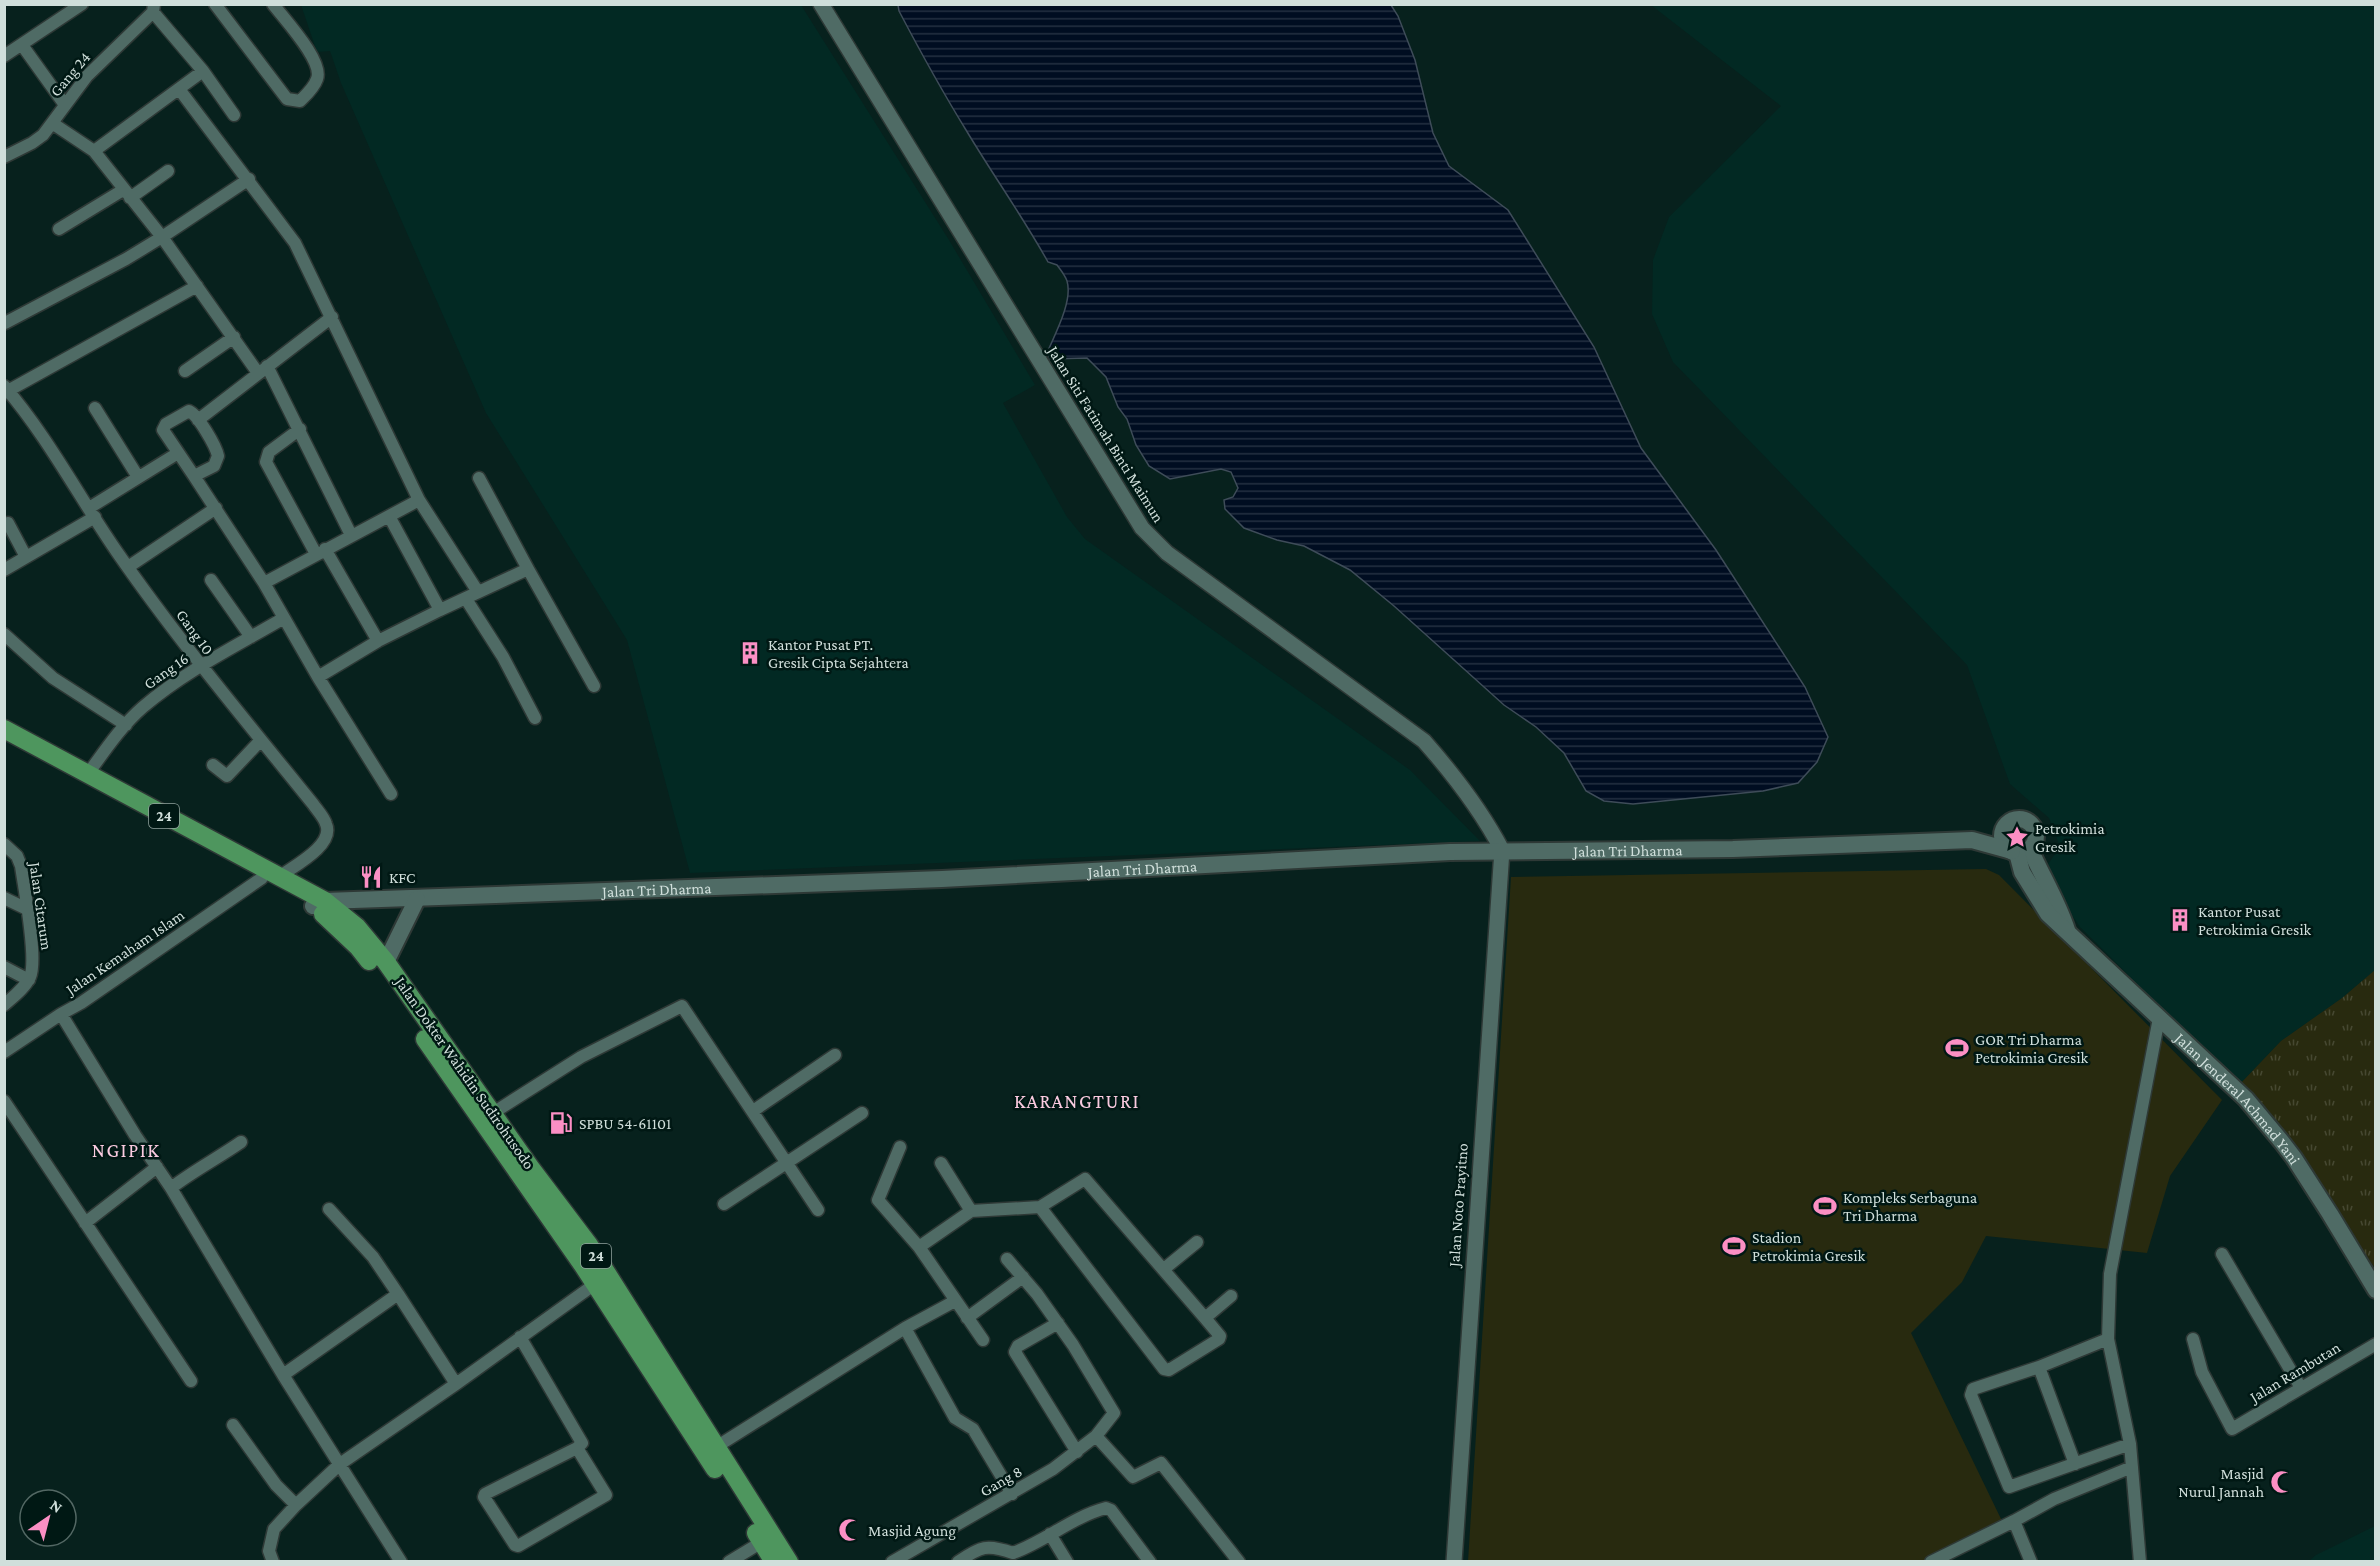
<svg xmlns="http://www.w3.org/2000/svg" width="2380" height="1566" font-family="'Crimson Pro',serif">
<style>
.built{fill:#022923}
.grass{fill:url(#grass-tufts)}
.garden{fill:#282a0f}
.water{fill:url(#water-rules);stroke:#3e4c59;stroke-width:1.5}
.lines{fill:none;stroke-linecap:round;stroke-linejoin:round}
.minor-casing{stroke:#2e3936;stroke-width:15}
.tertiary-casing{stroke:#2e3936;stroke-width:18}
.secondary-casing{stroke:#2e3936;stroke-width:20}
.trunk-casing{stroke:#2e3936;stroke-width:21}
.minor{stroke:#4f6b65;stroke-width:12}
.tertiary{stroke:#4f6b65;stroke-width:15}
.secondary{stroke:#4f6b65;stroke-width:16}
.trunk{stroke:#4e965e;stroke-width:18}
.labels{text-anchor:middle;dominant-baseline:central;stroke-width:5;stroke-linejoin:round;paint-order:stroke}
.shield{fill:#001814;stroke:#92a39f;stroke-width:1.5}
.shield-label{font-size:15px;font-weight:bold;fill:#d0dfdb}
.street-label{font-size:16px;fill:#d0dfdb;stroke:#001814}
.poi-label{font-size:16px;fill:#d0dfdb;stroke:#001814;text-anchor:start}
.quarter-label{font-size:20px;letter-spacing:1.5px;fill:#facbe0;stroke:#001814}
</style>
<defs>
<pattern id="grass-tufts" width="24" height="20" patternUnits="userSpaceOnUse" patternTransform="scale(1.5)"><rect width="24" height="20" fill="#282a0f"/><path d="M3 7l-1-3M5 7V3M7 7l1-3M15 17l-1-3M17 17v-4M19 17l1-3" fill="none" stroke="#464831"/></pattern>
<pattern id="water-rules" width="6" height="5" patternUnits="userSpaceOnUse" patternTransform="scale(1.5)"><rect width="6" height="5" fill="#000d21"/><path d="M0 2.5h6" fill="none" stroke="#243041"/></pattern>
</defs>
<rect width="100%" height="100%" fill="#07211d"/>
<path class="built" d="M301 5H801L949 240 1035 385 1003 403 1067 517 1085 539 1410 770 1480 841 690 873 627 640 486 413 341 83 330 51 317 52Z
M1651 5H2375V970L2342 998 2281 1041 2239 1085 2080 927 2056 892 2048 864 2060 847 2049 818 2010 784 1967 665 1673 362 1652 314 1653 260 1669 217 1781 106Z
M2375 1526V1561H2309L2316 1555Z"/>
<path class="grass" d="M2375 970V1268L2239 1085 2281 1041 2342 998Z"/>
<path class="garden" d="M1986 869 1999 875 2222 1100 2170 1176 2147 1253 1986 1236 1962 1282 1911 1333 2002 1521 1936 1561 1468 1562 1511 877Z"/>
<path class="water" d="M898 5H1391L1398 16 1415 60 1433 133 1449 166 1508 210 1594 347 1641 448 1716 550 1805 687 1828 737 1817 762 1798 783 1763 791 1633 804 1604 801 1586 791 1564 753 1536 727 1504 705 1394 606 1350 570 1304 546 1277 540 1244 528 1225 509 1224 500 1233 497 1238 488 1231 472 1221 469 1170 479 1149 466 1136 445 1127 419 1118 407 1106 377 1087 358 1050 359 1047 353C1055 334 1073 301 1067 281 1065 275 1060 269 1057 265L1048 262C1023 217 993 175 966 130 942 91 920 51 899 11Z"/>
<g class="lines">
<g class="minor-casing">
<path id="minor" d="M215 4 287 99 300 101C306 95 314 88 317 79 324 61 284 19 273 4
M153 12 203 71 234 115
M22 45 65 105
M4 56 82 4
M179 89 295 243 419 500 264 583 318 677 391 794
M52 123 94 151 162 237 258 373
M94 151 203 71
M4 157 32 143 43 135 87 76 153 12 154 4
M130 198 168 171
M59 229 123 190
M5 323 126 259 162 237 249 179
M267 366 351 535
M185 371 234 337
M4 386C48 437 79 497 117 552 178 640 246 721 313 804 317 810 324 817 326 824 335 845 294 866 279 877
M4 393 197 286
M95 408 138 477
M198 420 332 317
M300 429 269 452 266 462 316 554
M194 476 163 430 166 424 189 411C198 415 216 446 218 456L214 466 194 476 264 583
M479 478 528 569 594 686
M419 500 478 592
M89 508 178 453
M8 523 26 557
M325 549 378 641
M128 567 216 508
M4 570 95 517
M211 580 251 637
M466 599 503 657 535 718
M440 610 528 569
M4 634 53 678 126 725
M318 677 378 641 440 610 389 516
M213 765 227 776 261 740
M87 775C104 752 121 726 143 707 185 671 236 646 284 618
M4 844 17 856 21 866C24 888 38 959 30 977 25 988 13 997 4 1005
M4 898 27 909
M4 967 29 980
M61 1014 135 1135 171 1188 283 1375 401 1562
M4 1052 61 1014 81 1003 262 878
M4 1101 191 1381
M753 1111 835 1055
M493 1113 581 1057 682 1006 818 1210
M900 1147 878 1200 919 1247 983 1340
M941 1163 971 1211
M171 1188C193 1171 218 1158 241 1142
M724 1204 862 1113
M329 1209 373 1257 398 1294
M85 1223 157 1167
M919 1247 971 1211 1040 1207 1085 1179 1205 1318 1220 1336 1219 1339 1169 1370 1164 1369 1040 1207
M2222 1254 2301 1388
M1164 1269 1197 1242
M955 1301 905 1328 955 1418 973 1429 1012 1494
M967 1318 1023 1277
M1205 1318 1231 1296
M1058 1323 1018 1346 1015 1352 1077 1452
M520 1337 582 1443 577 1448 485 1494 484 1497 515 1545 518 1546 606 1495 577 1448
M2108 1339 2039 1367 1973 1389 1971 1395 2009 1487 2130 1444
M2193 1339 2202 1372 2232 1429 2376 1344
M2039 1367 2075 1464
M283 1375 398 1294 456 1384
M233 1425 276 1485 296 1505
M1096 1436 1133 1477 1161 1463 1239 1562
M716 1447 905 1328
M2014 1521 2031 1562
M1050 1534 1067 1562
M273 1562 269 1551 274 1529 296 1505 340 1464 456 1384 595 1284
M729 1562 762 1542
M892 1562 1053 1469 1096 1436 1114 1413 1073 1345 1037 1294 1007 1259
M958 1562C981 1546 987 1544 1013 1553 1046 1541 1072 1517 1106 1508L1111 1510 1150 1562
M1931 1562 2014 1521 2054 1499 2132 1467
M2140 1562 2130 1444 2108 1339 2110 1274 2159 1018"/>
</g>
<g class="tertiary-casing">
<path id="tertiary" d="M821 4 1142 528 1167 553 1424 741C1454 775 1481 810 1502 850L1454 1562"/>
</g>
<g class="secondary-casing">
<g id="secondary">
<circle cx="2019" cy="836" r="17"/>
<path d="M2030 849C2042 876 2058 902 2067 930"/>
<path id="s1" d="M2017 853 2022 872 2048 914 2246 1099 2281 1141 2294 1158 2330 1214 2376 1290"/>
<path id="s2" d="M313 906 325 901 942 879 1450 852 1733 849 1972 840 2012 851"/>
<path d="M386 962 417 899"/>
</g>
</g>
<g class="trunk-casing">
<path id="trunk" d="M4 729 325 901 357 927 386 962 530 1167 589 1245 789 1562
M323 914 358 947 369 961
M425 1039 584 1267 715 1469
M756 1533 774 1562"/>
</g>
<use href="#minor" class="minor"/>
<use href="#tertiary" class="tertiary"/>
<use href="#secondary" class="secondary"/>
<use href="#trunk" class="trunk"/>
</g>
<defs>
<g id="building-bare" transform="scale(1.8)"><path d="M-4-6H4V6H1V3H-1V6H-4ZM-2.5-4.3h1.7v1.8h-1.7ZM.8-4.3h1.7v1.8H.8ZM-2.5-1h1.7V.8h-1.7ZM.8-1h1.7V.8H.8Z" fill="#fb8fc4" stroke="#001814" stroke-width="2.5" paint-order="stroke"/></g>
<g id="sight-bare" transform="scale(1.8)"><path d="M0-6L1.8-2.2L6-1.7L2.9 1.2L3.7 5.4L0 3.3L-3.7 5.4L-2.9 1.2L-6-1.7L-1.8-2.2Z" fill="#fb8fc4" stroke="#001814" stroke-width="2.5" paint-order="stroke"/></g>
<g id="restaurant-bare" transform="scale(1.8)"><path d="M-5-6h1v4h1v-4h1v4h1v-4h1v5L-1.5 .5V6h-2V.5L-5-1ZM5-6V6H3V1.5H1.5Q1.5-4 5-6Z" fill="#fb8fc4" stroke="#001814" stroke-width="2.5" paint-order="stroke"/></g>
<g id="stadium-bare" transform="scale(1.8)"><path d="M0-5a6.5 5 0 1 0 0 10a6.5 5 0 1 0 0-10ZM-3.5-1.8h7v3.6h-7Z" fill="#fb8fc4" stroke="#001814" stroke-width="2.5" paint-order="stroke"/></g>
<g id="fuel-bare" transform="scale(1.8)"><path d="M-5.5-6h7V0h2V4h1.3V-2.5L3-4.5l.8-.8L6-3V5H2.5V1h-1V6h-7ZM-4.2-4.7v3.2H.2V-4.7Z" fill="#fb8fc4" stroke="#001814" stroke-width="2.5" paint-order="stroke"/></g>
<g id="mosque-bare" transform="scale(1.8)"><path d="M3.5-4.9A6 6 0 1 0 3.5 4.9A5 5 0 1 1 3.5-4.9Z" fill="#fb8fc4" stroke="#001814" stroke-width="2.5" paint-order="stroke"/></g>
</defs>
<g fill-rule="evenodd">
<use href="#building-bare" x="750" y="653"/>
<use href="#sight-bare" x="2017" y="837"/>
<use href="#restaurant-bare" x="371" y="877"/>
<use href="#building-bare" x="2180" y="920"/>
<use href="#stadium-bare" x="1957" y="1048"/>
<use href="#fuel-bare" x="561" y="1123"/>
<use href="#stadium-bare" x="1825" y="1206"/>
<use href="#stadium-bare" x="1734" y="1246"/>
<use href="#mosque-bare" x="2282" y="1482"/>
<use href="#mosque-bare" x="850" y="1530"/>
</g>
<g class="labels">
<g class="shield">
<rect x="149" y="804" width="30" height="24" rx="4.5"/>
<rect x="581" y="1244" width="30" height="24" rx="4.5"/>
</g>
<g class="shield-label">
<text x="164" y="816">24</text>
<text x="596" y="1256">24</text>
</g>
<g class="street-label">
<text transform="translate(70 74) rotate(-50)">Gang 24</text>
<text transform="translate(1106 434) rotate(58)">Jalan Siti Fatimah Binti Maimun</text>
<text transform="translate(195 632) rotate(54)">Gang 10</text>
<text transform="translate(166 671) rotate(-35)">Gang 16</text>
<text stroke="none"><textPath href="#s2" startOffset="1317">Jalan Tri Dharma</textPath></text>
<text stroke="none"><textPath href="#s2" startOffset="831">Jalan Tri Dharma</textPath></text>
<text stroke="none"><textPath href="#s2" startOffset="345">Jalan Tri Dharma</textPath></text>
<text transform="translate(41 906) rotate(82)">Jalan Citarum</text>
<text transform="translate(125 952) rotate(-34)">Jalan Kemaham Islam</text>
<text transform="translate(465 1073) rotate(55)">Jalan Dokter Wahidin Sudirohusodo</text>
<text stroke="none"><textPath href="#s1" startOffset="334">Jalan Jenderal Achmad Yani</textPath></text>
<text transform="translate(1458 1205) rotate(-86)">Jalan Noto Prayitno</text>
<text transform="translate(2295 1372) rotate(-31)">Jalan Rambutan</text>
<text transform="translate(1001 1481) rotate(-30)">Gang 8</text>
</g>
<g class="poi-label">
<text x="768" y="644">Kantor Pusat PT.<tspan x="768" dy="18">Gresik Cipta Sejahtera</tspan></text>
<text x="2035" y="828">Petrokimia<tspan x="2035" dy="18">Gresik</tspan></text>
<text x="389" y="877">KFC</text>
<text x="2198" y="911">Kantor Pusat<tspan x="2198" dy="18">Petrokimia Gresik</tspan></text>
<text x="1975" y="1039">GOR Tri Dharma<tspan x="1975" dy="18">Petrokimia Gresik</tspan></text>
<text x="579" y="1123">SPBU 54-61101</text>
<text x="1843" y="1197">Kompleks Serbaguna<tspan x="1843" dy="18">Tri Dharma</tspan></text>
<text x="1752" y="1237">Stadion<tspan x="1752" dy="18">Petrokimia Gresik</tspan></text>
<text x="2264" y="1473" text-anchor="end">Masjid<tspan x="2264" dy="18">Nurul Jannah</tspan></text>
<text x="868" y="1530">Masjid Agung</text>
</g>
<g class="quarter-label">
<text x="1077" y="1101">KARANGTURI</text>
<text x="126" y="1150">NGIPIK</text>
</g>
</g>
<rect width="2380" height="1566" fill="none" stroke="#d0dfdb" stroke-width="12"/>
<g transform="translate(48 1518) rotate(35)"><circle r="28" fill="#001814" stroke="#536864" stroke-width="1.5"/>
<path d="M0-4.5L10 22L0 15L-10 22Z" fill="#fb8fc4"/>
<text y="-9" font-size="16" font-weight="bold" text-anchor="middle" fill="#d0dfdb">N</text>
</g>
</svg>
